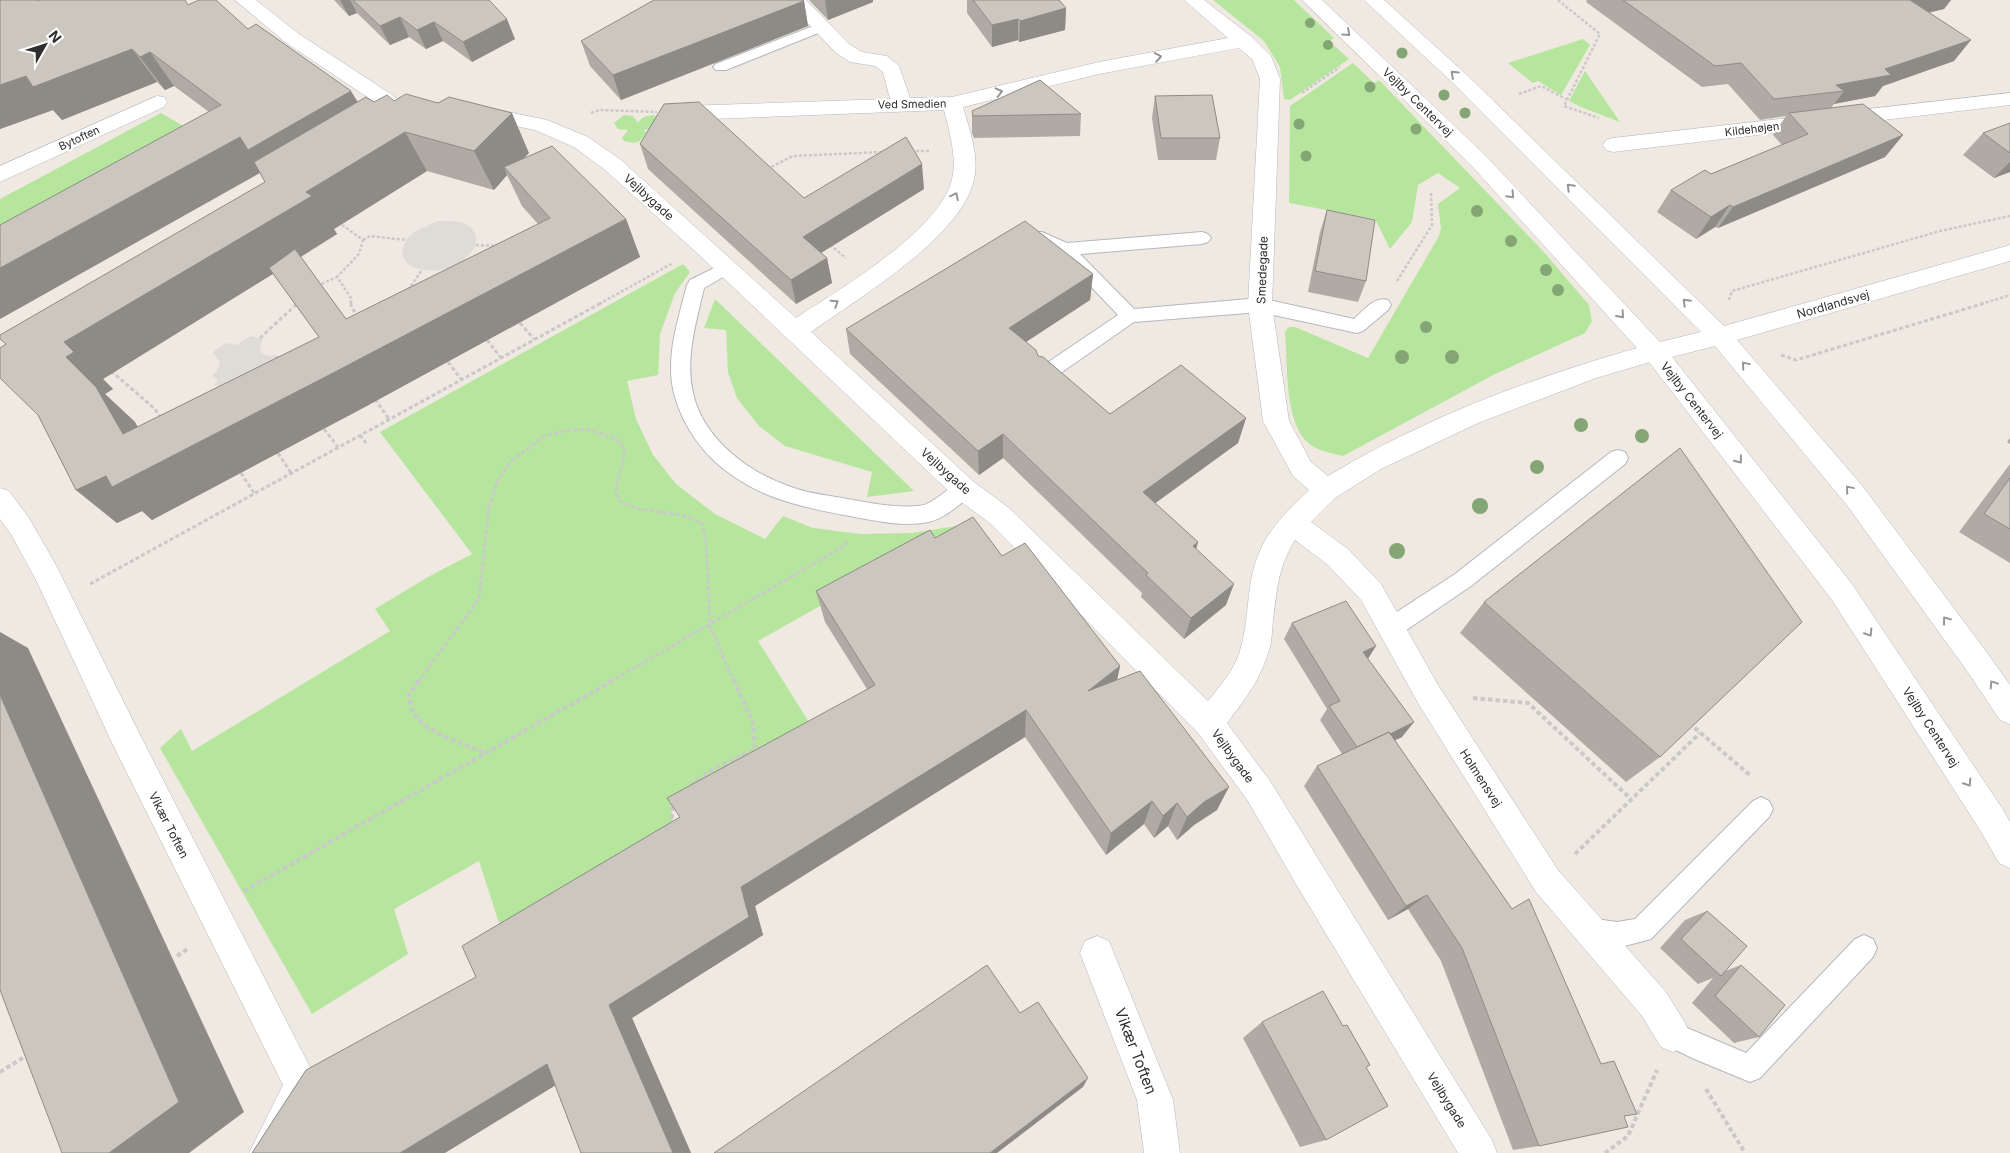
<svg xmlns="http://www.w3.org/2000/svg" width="2010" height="1153" font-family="Inter,sans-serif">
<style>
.green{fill:#b6e59e}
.plaza{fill:#dfdcd8}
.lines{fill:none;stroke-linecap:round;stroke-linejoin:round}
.lane-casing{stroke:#b4b7c1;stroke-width:2}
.street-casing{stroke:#b4b7c1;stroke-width:1}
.secondary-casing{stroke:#b4b7c1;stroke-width:1}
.path-far2{stroke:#c9c9c9;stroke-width:2.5;stroke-dasharray:3 2;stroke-linecap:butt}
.path-far1{stroke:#c9c9c9;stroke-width:3;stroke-dasharray:4 2.5;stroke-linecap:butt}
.path{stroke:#c9c9c9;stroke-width:4;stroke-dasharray:4.5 3;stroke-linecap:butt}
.lane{fill:#fff;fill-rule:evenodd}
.street{fill:#fff;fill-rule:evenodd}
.secondary{fill:#fff;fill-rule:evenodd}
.tree{fill:#84a574}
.wall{fill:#afaba4;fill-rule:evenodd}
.shaded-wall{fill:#8e8b86}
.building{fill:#cbc7bf;stroke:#8e8b86}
.oneway{stroke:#969696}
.labels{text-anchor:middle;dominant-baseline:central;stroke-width:4.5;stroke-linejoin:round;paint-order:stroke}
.far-street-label{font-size:11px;fill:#2e2e2e;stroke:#fff}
.street-label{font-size:12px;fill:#2e2e2e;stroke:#fff}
.near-street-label{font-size:15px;fill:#2e2e2e;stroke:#fff}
</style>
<rect width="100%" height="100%" fill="#efe9e1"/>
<path class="green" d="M1213 0H1294L1334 38 1329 41 1349 59 1290 100 1284 99 1280 67 1264 41Z
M1583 39 1590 45 1561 95 1538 81 1533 83 1508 63Z
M1353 63 1374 83 1379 80 1542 250 1589 305 1592 321 1585 333 1495 374 1343 456C1330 453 1314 450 1305 440 1284 415 1288 363 1285 332L1289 327H1295L1368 358 1439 236 1441 228 1438 204 1460 188 1438 173 1418 185 1412 222 1390 249 1375 219 1289 203 1290 106Z
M1585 71 1620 122 1581 107 1569 101Z
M161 113 204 138 0 254V199Z
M624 115 633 116 638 123C642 116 647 116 654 115L659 119 651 129 644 130 646 133 640 141 634 143 624 141 622 138 628 130 618 129 614 123Z
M683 264 690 272 675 293 660 334 658 375 627 381 636 419 653 455 676 484 715 514 765 539 783 516 813 528 861 534 912 533 963 525 758 641 812 727 671 806 673 828 503 935 479 861 394 909 408 954 312 1014 160 748 181 729 192 751 390 631 375 609 428 577 472 554 380 432Z
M715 299 914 491 867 497 872 472 785 446 759 426 737 398 728 372 726 330 704 328Z"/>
<path class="plaza" d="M438 221H452L464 223 472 228 476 236V245L470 254 461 262 448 268 435 271 422 270 410 266 404 259 402 250 406 240 414 232Z
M251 336 263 339 260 345 261 353 269 356 275 355V361L221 387 214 385 218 380 212 376 217 371 220 362 213 352 226 343 236 345Z"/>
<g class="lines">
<g class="lane-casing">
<path id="lane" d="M821 23 826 24 828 27 826 30 726 70H716L713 67 716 64Z
M1026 232H1042L1067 243 1202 232 1208 234 1211 238 1208 242 1202 244 1080 254 1134 309 1260 298 1354 319C1364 310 1374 296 1388 300L1391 305 1388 310 1363 331 1357 333 1260 312 1134 322 1052 379 1045 381 1038 379 1036 374 1038 369 1118 315 1059 253 1040 244 1020 242 1017 238 1020 234Z
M726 262 732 264 735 268 732 272 704 288C696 323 685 358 693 393 703 439 749 473 791 487 809 494 828 495 847 499 870 503 894 508 919 506 939 504 952 477 972 484L975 490C971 497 965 500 959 505 950 512 941 519 929 522 903 527 875 521 850 516 806 508 765 500 729 473 704 455 684 428 675 397 664 361 678 320 687 285L690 280Z
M1618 450 1625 452 1628 458 1625 464 1471 586 1399 635 1391 638 1383 635 1380 628 1383 621 1455 574 1611 452Z
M1761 797 1769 801 1773 809 1769 817 1651 939 1617 948 1589 944 1580 940 1576 931 1580 922 1589 918 1617 922 1635 919 1753 801Z
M1864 935 1873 939 1877 948 1873 957 1760 1078 1750 1082 1692 1058 1664 1044 1660 1035 1664 1026 1673 1022 1746 1053 1855 939Z"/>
</g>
<g class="street-casing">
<path id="street" d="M235 0H256L299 34 409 106 415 105 422 106 425 111C420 119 409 121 400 119L285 42Z
M786 0H806L849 44 862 52 887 56 899 66 910 98 952 97 1099 62 1228 38 1184 0H1204L1252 37 1271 56 1280 79 1272 305 1289 421 1311 462 1328 476C1429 415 1542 374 1655 343L1664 346 1667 352 1664 358 1596 378 1478 423 1381 469 1335 498 1311 522 1348 549 1381 584 1438 685 1558 870 1666 992 1685 1023 1690 1035 1685 1047 1673 1052 1661 1047 1642 1016 1536 892 1418 703 1361 600 1328 565 1295 540C1278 567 1277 590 1273 620 1272 629 1272 639 1270 647 1261 679 1246 698 1227 723L1270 781 1492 1140 1497 1153H1458L1296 884 1248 801 1198 733 991 524 956 498 696 252 605 170 574 147 535 130 472 117 469 112 472 107 479 106 547 120 588 137 621 160 796 318C839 289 946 228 953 174 956 153 949 130 944 110L685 120 678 118 675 113 678 108 685 106 890 99 883 72 875 66 850 62 835 52ZM1239 48 1252 59 1260 79 1248 305 1263 421 1293 476 1309 490C1289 509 1269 528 1259 553 1246 583 1250 616 1241 647 1236 668 1222 684 1208 701L1009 508 974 482 811 332C858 298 967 235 975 174 978 152 969 128 963 107L1099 74Z
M2010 93V105L1613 152 1606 150 1603 145 1606 140 1613 138Z
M157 96 164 97 167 102 164 107 0 182V166Z
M0 488 9 491 29 518 57 567 136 727 313 1073 319 1085 288 1153H249L283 1085 114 747 37 582 11 534 0 519Z
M1097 936 1109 941 1173 1100 1180 1153H1144L1137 1100 1080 953 1085 941Z"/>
</g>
<g class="secondary-casing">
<path id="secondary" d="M1302 0H1322L1485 155 1660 342 1701 332 1454 84 1364 0H1384L1468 76 1724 326 2010 245V261L1737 340 1864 488 1985 650 2010 685V724L2000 720 1965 668 1846 504 1715 346 1672 357 1852 584 2002 808 2010 822V868L1999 863 1980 830 1832 600 1646 358 1471 165Z"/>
</g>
<path class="path-far2" d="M1558 0 1600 34 1564 106 1599 118
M1302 93 1340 67
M1519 94 1541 86 1566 99
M591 113 600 110 657 112
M911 151H930
M767 169 793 156 882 152
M338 222 363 240 359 254 337 277 351 298V304
M363 240 370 236 406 240
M476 245 498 246
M830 245 846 258
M1397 281 1432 225 1431 191
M317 286 337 277
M408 290 422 270
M1729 300 1732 291 1940 231 2010 216
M599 304 673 263
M1981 304 2010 295"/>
<path class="path-far1" d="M351 303V307L358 316
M520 323 534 339
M260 338 298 303
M487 340 501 358
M1781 355 1796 360 1985 303
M275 358 282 357
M448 362 461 379
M111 371 155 409 160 418
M375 399 389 419
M324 429 338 447
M360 435 366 443
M278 453 291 473
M241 473 254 493
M90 584 601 303
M418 682 479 599 489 507 498 480 510 462 544 436 564 431 587 429 617 439 625 449 616 490 620 501C645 516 678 508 702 524L706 541 710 626 734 682
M610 682 846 545 848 538"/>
<path class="path" d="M419 681 409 694C410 699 410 705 412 710 425 734 460 742 483 752
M1473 698 1528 703 1631 799
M1689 723 1751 776
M691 785 710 771 755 749 753 723 734 681
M671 826 673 803
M1575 854 1700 733
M244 891 612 681
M177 956 189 948
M0 1072 29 1054
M1706 1089 1745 1153
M1605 1153 1628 1136 1657 1070"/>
<use href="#lane" class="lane"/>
<use href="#street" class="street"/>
<use href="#secondary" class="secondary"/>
</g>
<g class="tree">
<circle cx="1310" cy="23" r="5"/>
<circle cx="1328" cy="45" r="5"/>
<circle cx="1402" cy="53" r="5.5"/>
<circle cx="1370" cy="87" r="5.5"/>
<circle cx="1444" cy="95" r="5.5"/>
<circle cx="1465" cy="113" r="5.5"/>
<circle cx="1299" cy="124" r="5.5"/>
<circle cx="1416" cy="129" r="5.5"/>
<circle cx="1306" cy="156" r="5.5"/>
<circle cx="1477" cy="211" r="6"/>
<circle cx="1511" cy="241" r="6"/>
<circle cx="1546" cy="270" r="6"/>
<circle cx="1558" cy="290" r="6"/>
<circle cx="1426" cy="327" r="6"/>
<circle cx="1402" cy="357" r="7"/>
<circle cx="1452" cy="357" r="7"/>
<circle cx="1581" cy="425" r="7"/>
<circle cx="1642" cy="436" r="7"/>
<circle cx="1537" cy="467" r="7"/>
<circle cx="1480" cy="506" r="8"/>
<circle cx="1397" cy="551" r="8"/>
</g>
<path class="wall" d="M0 0 188 5 248 29 358 102H374L394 101 529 153 523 159 626 219 640 257 363 408 152 520 142 511 117 523 76 490 38 415 265 182 260 173 0 319 209 112 174 86 165 90 157 82 62 120 53 110 0 129ZM427 171 494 190 507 175 522 206 538 224 346 319 301 257 337 234 334 229ZM273 274 319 337 137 427 135 422 105 394 113 389 103 379Z
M334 0H489L515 39 472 62 443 41 426 49 409 37 390 45 357 13 349 16Z
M809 0H873V2L828 20Z
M967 0H1059L1066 8 1065 30 1019 42 1018 40 992 47 967 13Z
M1587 0H1951L1944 9 1929 12 1954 61 1883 86 1875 96 1834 104 1831 108 1903 135 1885 157 1718 228 1715 227 1696 239 1657 212 1671 190 1782 145 1773 135 1786 116 1760 120 1728 84 1702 87 1586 2Z
M804 1 808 26 621 100 590 66 581 41Z
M1155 96 1220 138 1216 160H1158L1152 118Z
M972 111 1081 114 1080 136 974 138 972 133Z
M2010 123V172L1994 178 1963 155 1983 133Z
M640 144 804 198 924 189 821 253 827 258 832 283 796 304 648 169Z
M1327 210 1366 281 1358 302 1308 292 1320 232Z
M1093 274 1090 300 1026 342 1038 356 1110 414 1246 418 1238 443 1155 503 1198 542 1196 549 1226 605 1184 639 1141 597 1142 593 1003 458 979 475 850 354 846 329Z
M2010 438V444L2007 442Z
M2010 464V563L1959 532Z
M935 538 1002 556 1120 666 1117 680 1217 810 1194 825 1177 840 1168 826 1154 838 1144 824 1106 855 1025 737 755 906 763 935 632 1018 691 1153H581L555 1085 476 977 680 817 867 689 825 622 816 591Z
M1484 602 1660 757 1626 782 1460 633Z
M1292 623 1368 659 1402 737 1395 740 1624 1116 1539 1146 1513 1150 1441 961 1408 909 1388 920 1304 786 1317 766 1342 754 1320 720 1327 709 1284 639Z
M1707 911 1725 971 1741 965 1759 1037 1734 1043 1692 1003 1713 978 1698 984 1660 948 1685 920Z
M1262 1022 1326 1140 1300 1147 1243 1038Z"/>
<path class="shaded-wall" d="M340 0H350L357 13 349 16Z
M825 0H873V2L828 20Z
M1910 0H1951L1944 9 1895 21Z
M804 1 808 26 621 100 613 75Z
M1066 8 1065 30 1019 42 1020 21Z
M400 17 409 37 390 45 380 26Z
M507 19 515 39 472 62 463 42Z
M1018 19V40L992 47V25Z
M434 22 443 41 426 49 417 30Z
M1971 40 1954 61 1883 86 1875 96 1834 104 1844 91 1836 85Z
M132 49 157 82 62 120 53 110 0 129V85L26 76Z
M150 52 174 86 165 90 140 57Z
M351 91 371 124 263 171 0 319V268L240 137Z
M512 113 529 153 509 173 504 167 507 175 494 190 474 151Z
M405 132 427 171 334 229 337 234 103 379 113 389 105 394 135 422 158 463 626 219 640 257 363 408 152 520 142 511 117 523 76 490 123 434 66 357 64 342 306 192Z
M1903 135 1885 157 1718 228 1733 207Z
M2010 162V172L1994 178Z
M922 164 924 189 808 261 803 237Z
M1730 205 1715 227 1696 239 1711 217Z
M827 258 832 283 796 304 791 280Z
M1093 274 1090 300 1009 353V328Z
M1246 418 1238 443 1139 515 1143 492Z
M1003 434V458L979 475 978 451Z
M1198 542 1192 564 1193 546Z
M1234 584 1226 605 1184 639 1191 618Z
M0 632 28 648 244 1112 189 1153H109L0 695Z
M1376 646 1366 662 1363 652Z
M1120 666 1114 694 1088 691Z
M1026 710 1025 737 755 906 763 935 632 1018 691 1153H673L609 1005 741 887Z
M1414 722 1402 737 1348 763 1358 749Z
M1229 787 1217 810 1194 825 1177 840 1187 817 1204 802Z
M1152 801 1144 824 1106 855 1111 833Z
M1177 803 1168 826 1154 838 1163 816Z
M1427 895 1408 909 1388 920 1406 906Z
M547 1064 574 1074 445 1153H400Z
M1088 1078 1083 1087 997 1153H990Z"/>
<path class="building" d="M0 0H37L38 1 40 0H185L188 5 199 0H216L248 29 256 24 351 91 248 150 240 137 0 268V225L221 105 150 52 140 57 132 49 33 87 26 76 0 85Z
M353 0H489L507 19 463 42 434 22 417 30 400 17 380 26Z
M654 0H803L804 1 613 75 581 41Z
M973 0H1059L1066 8 1020 21 1018 19 992 25Z
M1623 0H1910L1971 40 1885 69 1891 75 1836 85 1844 91 1774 99 1741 63 1715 66Z
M1040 80 1081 114 973 116 972 111Z
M406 94 438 103 449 97 512 113 474 151 405 132 306 192 312 196 64 342 74 352 66 357 96 387 123 434 319 337 269 268 295 249 346 319 550 218 504 167 552 146 626 219 335 372 112 487 106 476 76 490 38 415 0 378V348L6 344 0 339V335L265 182 254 162 366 97 374 102 387 95 394 101Z
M1212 95 1220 138H1161L1155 96Z
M699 102 804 198 906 137 922 164 803 237 827 258 791 280 640 144 664 104Z
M1863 104 1903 135 1733 207 1730 205 1711 217 1671 190 1705 170 1711 174 1808 134 1789 113Z
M2010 123V153L1983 133Z
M1327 210 1375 220 1366 281 1315 271Z
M1025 221 1093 274 1009 328 1036 350 1038 356 1043 357 1110 414 1181 365 1246 418 1143 492 1198 542 1193 546 1234 584 1191 618 1146 575 1148 573 1003 434 978 451 846 329Z
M1680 448 1802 622 1660 757 1484 602Z
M2010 478V529L1984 514Z
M973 517 1002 556 1025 543 1120 666 1088 691 1140 671 1229 787 1204 802 1187 817 1177 803 1163 816 1152 801 1111 833 1026 710 741 887 749 917 609 1005 673 1153H581L547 1064 400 1153H252L306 1070 476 977 462 946 680 817 667 798 875 685 816 591 930 530 935 538Z
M1346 601 1376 646 1363 652 1414 722 1390 734 1389 732 1357 747 1329 706 1340 701 1292 623Z
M0 695 179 1102 109 1153H62L0 990Z
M1389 732 1512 909 1529 899 1601 1064 1614 1061 1637 1114 1624 1116 1628 1127 1539 1146 1462 948 1427 895 1406 906 1317 766Z
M1707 911 1747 946 1721 976 1681 939Z
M987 965 1020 1013 1038 1002 1088 1078 990 1153H714Z
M1741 965 1785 1005 1759 1037 1715 996Z
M1323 991 1343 1026 1347 1025 1370 1065 1366 1067 1388 1106 1326 1140 1262 1022Z"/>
<defs><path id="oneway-chevron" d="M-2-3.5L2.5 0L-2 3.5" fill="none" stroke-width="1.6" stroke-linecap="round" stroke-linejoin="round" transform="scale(1.25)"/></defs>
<g class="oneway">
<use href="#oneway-chevron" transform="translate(1347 33) rotate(42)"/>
<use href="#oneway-chevron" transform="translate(1158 57) rotate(-10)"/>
<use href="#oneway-chevron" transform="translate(1454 74) rotate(-137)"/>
<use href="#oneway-chevron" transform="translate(999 92) rotate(-14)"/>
<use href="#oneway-chevron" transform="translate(1570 187) rotate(-135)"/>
<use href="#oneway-chevron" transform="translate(1511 195) rotate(47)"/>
<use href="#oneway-chevron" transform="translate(955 196) rotate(-64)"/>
<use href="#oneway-chevron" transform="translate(1686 302) rotate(-135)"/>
<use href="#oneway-chevron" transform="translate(835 303) rotate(-33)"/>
<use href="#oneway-chevron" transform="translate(1621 315) rotate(48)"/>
<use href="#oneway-chevron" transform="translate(1745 365) rotate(-130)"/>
<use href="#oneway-chevron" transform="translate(1739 460) rotate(52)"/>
<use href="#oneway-chevron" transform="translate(1849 489) rotate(-130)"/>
<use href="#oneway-chevron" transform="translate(1946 620) rotate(-127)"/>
<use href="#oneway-chevron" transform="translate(1869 633) rotate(57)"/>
<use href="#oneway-chevron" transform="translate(1993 684) rotate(-124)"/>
<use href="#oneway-chevron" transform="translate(1968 783) rotate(57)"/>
</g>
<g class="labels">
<g class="far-street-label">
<text transform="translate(912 104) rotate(-1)">Ved Smedien</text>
<text transform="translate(1752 129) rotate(-7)">Kildehøjen</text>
<text transform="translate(79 138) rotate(-25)">Bytoften</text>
</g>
<g class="street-label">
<text transform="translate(1418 102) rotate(44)">Vejlby Centervej</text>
<text transform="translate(649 197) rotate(42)">Vejlbygade</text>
<text transform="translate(1262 270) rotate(-88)">Smedegade</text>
<text transform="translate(1833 304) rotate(-16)">Nordlandsvej</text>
<text transform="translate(1692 400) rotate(52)">Vejlby Centervej</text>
<text transform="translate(946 471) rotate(42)">Vejlbygade</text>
<text transform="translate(1931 727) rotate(57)">Vejlby Centervej</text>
<text transform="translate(1233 756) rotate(54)">Vejlbygade</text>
<text transform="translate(1481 778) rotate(57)">Holmensvej</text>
<text transform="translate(169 825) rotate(63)">Vikær Toften</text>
<text transform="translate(1447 1100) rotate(58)">Vejlbygade</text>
</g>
<g class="near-street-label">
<text transform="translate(1136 1051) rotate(69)">Vikær Toften</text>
</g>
</g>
<g transform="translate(45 45) rotate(51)" stroke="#ffffff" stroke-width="4" paint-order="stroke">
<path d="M0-4L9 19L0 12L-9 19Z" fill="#2e2e2e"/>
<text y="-8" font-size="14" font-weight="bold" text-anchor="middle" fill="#2e2e2e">N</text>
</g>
</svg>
